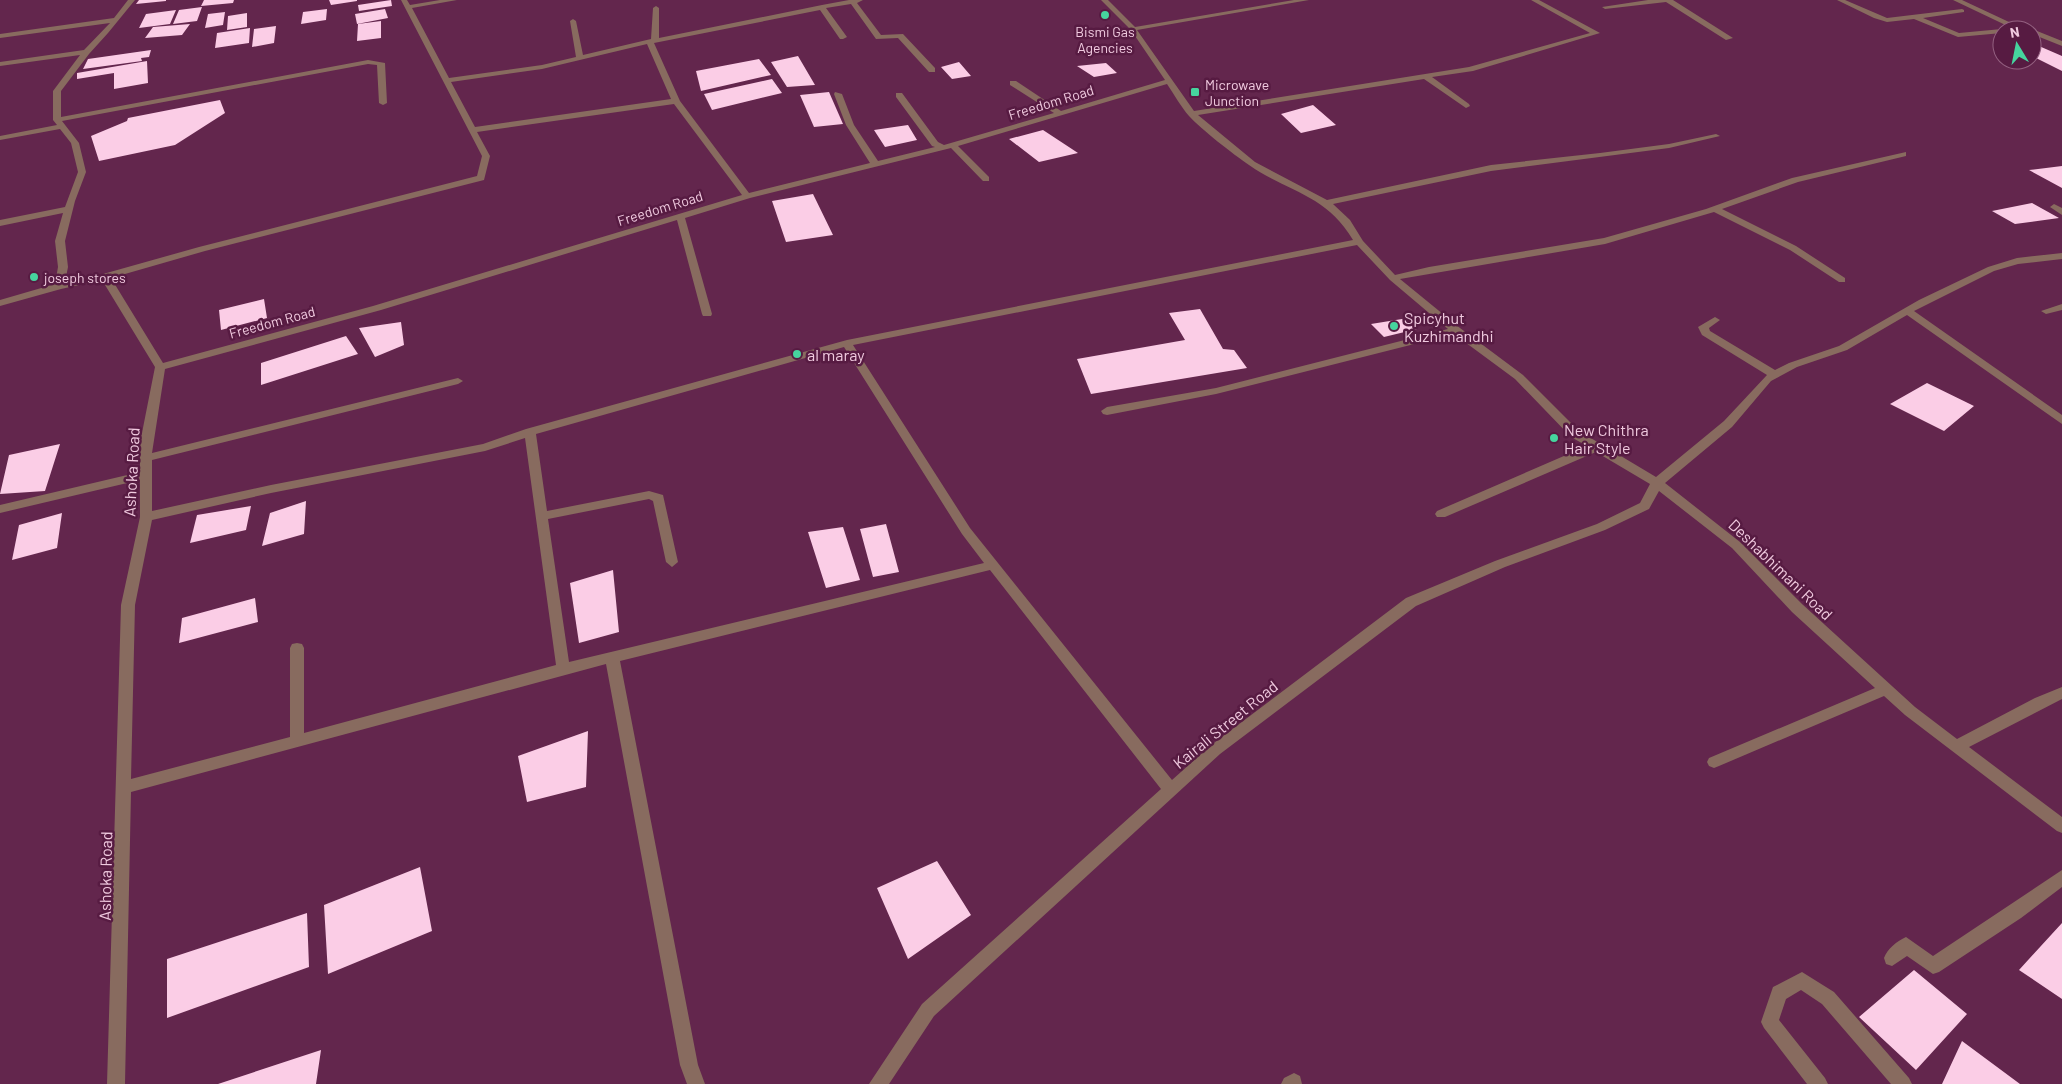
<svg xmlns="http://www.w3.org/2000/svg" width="2062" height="1084" font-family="Barlow,sans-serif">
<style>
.building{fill:#fbcde6}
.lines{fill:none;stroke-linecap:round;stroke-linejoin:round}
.minor{fill:#886b5f;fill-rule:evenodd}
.poi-dot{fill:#46d49e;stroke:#571b42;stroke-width:2}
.labels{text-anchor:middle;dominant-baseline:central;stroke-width:5;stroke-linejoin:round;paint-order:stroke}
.far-poi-label{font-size:14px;fill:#f0cadf;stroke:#571b42;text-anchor:start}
.far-street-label{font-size:14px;fill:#f0cadf;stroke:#571b42}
.poi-label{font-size:16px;fill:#f0cadf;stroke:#571b42;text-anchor:start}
.street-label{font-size:16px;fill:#f0cadf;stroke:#571b42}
</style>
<rect width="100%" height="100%" fill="#63264d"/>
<path class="building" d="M139 0H166V1L136 4Z
M204 0H234L233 3 201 6Z
M329 0H357V1L331 5Z
M391 0 392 6 359 11 358 5Z
M202 7 197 21 173 24 179 10Z
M327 9 326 20 301 24 303 12Z
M385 9 388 18 357 24 355 14Z
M176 10 170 24 139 28 146 14Z
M225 12 223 25 205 28 208 14Z
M247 13V27L227 30 228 16Z
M381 21V38L357 41 358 24Z
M190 24 182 35 145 38 153 27Z
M276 26 274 43 252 47 254 29Z
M250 28 249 43 215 48 217 33Z
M2032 43 2062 56V71L2032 56Z
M151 50 149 57 141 58 142 61 83 69 88 59Z
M798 56 815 85 787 87 771 62Z
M759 59 771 75 701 91 696 71Z
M147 61 148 83 114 89V73L77 79V73Z
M959 62 971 76 952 79 941 67Z
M1106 63 1117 73 1094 77 1077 66Z
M772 79 782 93 712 110 704 94Z
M829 92 843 124 814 127 800 95Z
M220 100 225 113 175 145 99 161 91 136 127 121 128 118Z
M1313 105 1336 125 1301 133 1281 114Z
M908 125 917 140 885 147 874 130Z
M1043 130 1078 153 1039 162 1009 139Z
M2062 166V188L2029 170Z
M813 194 833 235 786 242 772 201Z
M2032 203 2059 218 2015 224 1992 211Z
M264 299 267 318 221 330 219 310Z
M1200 309 1223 349 1234 350 1247 368 1091 394 1077 359 1185 340 1169 313Z
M1402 319 1417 329 1384 337 1371 324Z
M401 322 404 345 375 357 359 328Z
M346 336 358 354 261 385V363Z
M1927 383 1974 406 1944 431 1890 404Z
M60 444 45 491 0 494 9 455Z
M306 501 304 534 262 546 270 513Z
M251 506 246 530 190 543 197 515Z
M62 513 57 548 12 560 19 525Z
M886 524 899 572 873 577 860 529Z
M843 527 860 580 826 588 808 532Z
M613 570 619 632 579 643 570 583Z
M255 598 258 622 179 643 182 618Z
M588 731 586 787 527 802 518 756Z
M937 861 971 915 908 959 877 888Z
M420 867 432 931 328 974 324 905Z
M307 913 309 967 167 1018V959Z
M2062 923V999L2019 970Z
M1914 970 1967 1014 1916 1070 1859 1017Z
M1962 1041 2020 1084H1942Z
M321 1050 316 1084H218Z"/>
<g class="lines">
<path class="minor" d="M128 0H135L108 33 89 54 61 91V117L368 60 385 63 387 103 383 105 379 103 377 65 368 64 62 121 79 143 86 172 75 201 65 241 68 267 65 282 103 274 199 247 477 176 482 156 401 0H407L410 5 440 0H457L412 8 449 78 542 65 576 57 570 21 573 19 576 21 583 55 651 39 653 8 656 6 659 8V38L822 5 849 0H863L857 3 881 35 903 34 935 68V72H929L898 38 876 39 851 4 826 8 847 37 843 39H840L820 10 654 43 680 101 749 193 870 163 846 125 834 94 835 92 842 94 854 125 878 161 935 147 932 146 896 97V93H902L938 142 944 145 1054 113 1010 85V81H1016L1061 111 1165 80 1131 30 1101 0H1108L1135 27 1294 0H1309L1137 30 1194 111 1469 67 1590 33 1531 0H1539L1600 33 1473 71 1432 77 1469 104 1470 106 1466 108 1424 79 1198 115 1255 162 1327 200 1491 165 1600 153 1669 144 1716 134 1720 136 1669 148 1491 171 1333 204 1350 220 1363 241 1395 275 1429 267 1604 238 1706 209 1792 178 1906 152V156L1798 182 1722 209 1796 246 1845 278V282H1839L1790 250 1714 212 1605 244 1400 279 1460 328 1523 375 1579 431 1656 477 1724 421 1767 375 1702 335 1698 327 1715 317 1720 320 1709 328 1710 331 1775 370 1789 363 1839 346 1919 300 1988 267 2017 258 2062 253V259L2018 264 1994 271 1914 311 2062 415V424L1907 315 1847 350 1797 367 1771 381 1732 427 1665 483 1740 542 1802 604 1915 707 1957 739 2035 698 2062 687V699L1969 747 2062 817V833L2057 831 1905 715 1884 696 1719 766 1714 768 1709 766 1707 762 1709 758 1875 688 1792 612 1732 548 1659 491 1649 509 1605 530 1505 567 1416 606 1220 754 934 1016 889 1084H869L922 1004 1161 789 990 570 620 661 698 1065 705 1084H687L680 1065 606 664 131 792 125 1084H107L121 605 140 517V480L0 513V505L140 472V443L155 367 102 280 61 289 0 306V300L55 284 58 267 55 241 63 213 0 226V220L65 207 78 172 71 143 60 129 0 140V136L57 125 53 120V91L80 55 0 66V62L84 50 110 23 0 38V34L114 18ZM647 44 671 99 475 127 451 82 542 69ZM1167 84C1174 94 1181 107 1189 116 1202 130 1233 154 1249 165 1289 193 1326 194 1353 240L847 340 526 429 483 444 271 485 152 511V460L458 384 463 381 458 378 152 453 165 369 381 310 677 220 702 314 703 316H711L712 314 685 218 750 198 951 148 983 181H989V177L958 146ZM674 104 742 195 373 306 163 363 111 278 205 251 484 180 490 156 477 132ZM1357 245 1390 280 1448 329 1216 388 1107 407 1101 411 1103 414 1107 415 1216 394 1454 334 1515 379 1571 437 1587 446 1437 511 1435 514 1437 517H1445L1596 452 1650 484 1640 503 1597 524 1495 561 1406 598 1210 746 1172 780 970 528 853 345ZM844 347 962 534 984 563 569 662 548 519 649 499 653 501 666 562 672 567 678 562 663 495 649 491 547 511 536 434ZM525 438 556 665 304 733V648L302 644 297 643 292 644 290 648V737L131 779 135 605 152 520 271 493 485 451Z
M1648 0H1673L1733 38 1726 40 1666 2 1605 9 1602 7Z
M1837 0H1845L1887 18 1962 9 1964 10V12L1923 18 1959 33 2002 29 2005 30H2002V33L1958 37 1914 19 1887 22 1874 18Z
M1953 0H1962L2024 29 2016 30Z
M2032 29 2062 41V46L2032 34V30H2029Z
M2054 204 2062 208V215L2050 207Z
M2062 304V310L2046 314 2041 311Z
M2062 870V887L2021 918 1939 972 1933 974 1907 956 1892 966 1886 964 1884 958C1887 949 1897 941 1906 937L1933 956Z
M1802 972 1834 992 1909 1078 1912 1084H1891L1822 1004 1801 990 1786 999 1779 1020 1825 1078 1828 1084H1807L1764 1028 1761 1022 1773 987Z
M1294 1073 1300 1076 1302 1084H1281L1284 1078Z"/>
</g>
<g class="poi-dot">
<circle cx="1105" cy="15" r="5"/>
<rect x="1190" y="87" width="10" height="10" rx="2.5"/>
<circle cx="34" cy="277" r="5"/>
<circle cx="1394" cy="326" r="5"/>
<circle cx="797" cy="354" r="5"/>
<circle cx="1554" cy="438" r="5"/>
</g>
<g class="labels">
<g class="far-poi-label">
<text x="1105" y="31" text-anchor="middle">Bismi Gas<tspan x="1105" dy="16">Agencies</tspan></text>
<text x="1205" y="84">Microwave<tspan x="1205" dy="16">Junction</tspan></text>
<text x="44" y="277">joseph stores</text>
</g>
<g class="far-street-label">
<text transform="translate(1051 102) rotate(-17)">Freedom Road</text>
<text transform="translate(660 208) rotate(-17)">Freedom Road</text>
<text transform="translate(272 322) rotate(-15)">Freedom Road</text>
</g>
<g class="poi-label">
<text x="1404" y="317">Spicyhut<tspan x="1404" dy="18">Kuzhimandhi</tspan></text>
<text x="807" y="354">al maray</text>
<text x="1564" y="429">New Chithra<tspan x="1564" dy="18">Hair Style</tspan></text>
</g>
<g class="street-label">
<text transform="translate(131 472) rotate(-87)">Ashoka Road</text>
<text transform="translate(1781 569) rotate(44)">Deshabhimani Road</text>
<text transform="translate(1225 724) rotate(-39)">Kairali Street Road</text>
<text transform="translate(105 876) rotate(-89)">Ashoka Road</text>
</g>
</g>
<g transform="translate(2017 45) rotate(350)"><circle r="24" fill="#571b42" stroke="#946181"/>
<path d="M0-4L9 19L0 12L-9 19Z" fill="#46d49e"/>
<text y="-8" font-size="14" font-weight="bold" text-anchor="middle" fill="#f0cadf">N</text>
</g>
</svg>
